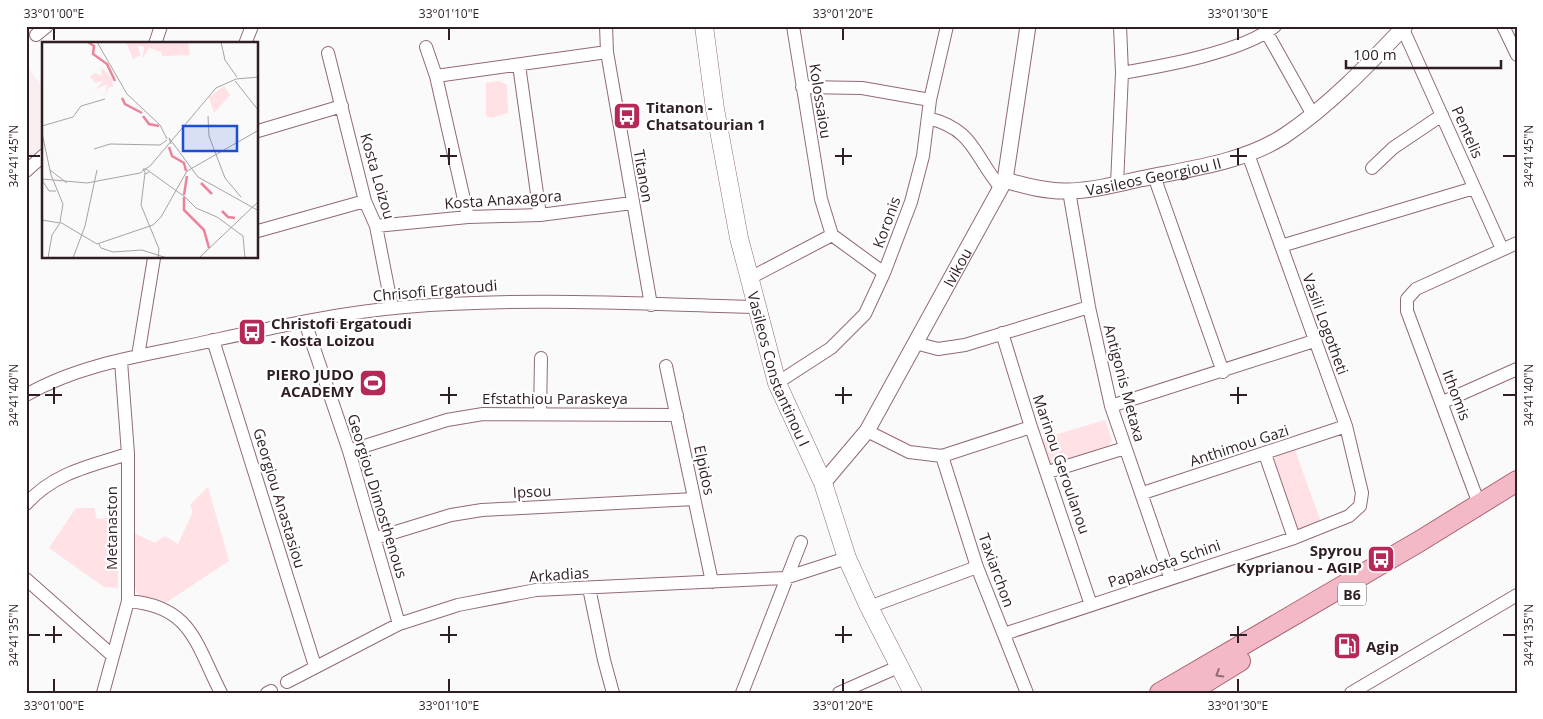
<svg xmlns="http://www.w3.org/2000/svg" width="1543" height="719" font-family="'Open Sans',sans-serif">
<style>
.built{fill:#f9eef0}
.green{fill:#ffe1e6}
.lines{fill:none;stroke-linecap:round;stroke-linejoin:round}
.minor-casing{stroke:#916b72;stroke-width:14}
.tertiary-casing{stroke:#916b72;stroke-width:17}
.secondary-casing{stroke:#916b72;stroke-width:19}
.primary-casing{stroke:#aa6574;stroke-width:22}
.minor{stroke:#fff;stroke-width:12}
.tertiary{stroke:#fff;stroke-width:15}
.secondary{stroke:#fff;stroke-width:18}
.primary{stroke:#f4b9c6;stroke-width:20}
.oneway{stroke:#926c74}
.ticks{fill:none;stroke:#2f1f22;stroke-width:2}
.labels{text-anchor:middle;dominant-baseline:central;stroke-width:4.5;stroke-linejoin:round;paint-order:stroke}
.shield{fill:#fff;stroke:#6d6264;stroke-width:1}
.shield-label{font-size:14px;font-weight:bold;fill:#2f1f22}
.street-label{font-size:15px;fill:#2f1f22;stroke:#fff}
.poi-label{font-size:15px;font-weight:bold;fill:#2f1f22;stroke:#fff;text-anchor:start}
.inset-river{fill:none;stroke:#eb849b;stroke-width:2.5}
.inset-road{fill:none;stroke:#a9a2a4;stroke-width:1}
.view{fill:#1d4ed8;fill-opacity:0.15;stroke:#1d4ed8;stroke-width:2.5}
.inset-edge{fill:none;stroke:#2f1f22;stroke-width:2.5}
.neatline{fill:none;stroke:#2f1f22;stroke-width:2}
.ticks-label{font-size:12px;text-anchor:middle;fill:#2f1f22}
</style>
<rect width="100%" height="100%" fill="#fafafa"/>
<path class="built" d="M26 65 44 89V148L26 162Z"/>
<path class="green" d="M499 81 507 85 508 113 491 118 486 116V83Z
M1105 420 1112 440 1108 447 1054 465 1049 463 1041 439Z
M1295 450 1321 522 1298 530 1272 458Z
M208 487 229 561 164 604 139 598 135 588 134 533 155 543 165 536 178 544 193 512 190 505Z
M76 508H94L97 519 118 517V588L104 587 49 548Z"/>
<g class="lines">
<g class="minor-casing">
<path id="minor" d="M606 26 607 52 651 305
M793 26 821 199 832 235 884 273
M1503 26 1517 55
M1403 29 1502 249
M1267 33 1313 115
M36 35 47 26
M155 44 161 26
M245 44 252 26
M426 47 436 76 468 217
M328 53 365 201 376 226 392 308
M519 65 540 215
M1122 73C1163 66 1243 52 1275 26
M436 76 607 52
M802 87 862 88 930 100
M928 118C975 130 973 155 1001 188
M258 131 342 106
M1372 168 1393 148 1442 115
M26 171 44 155
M1154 176 1223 372
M1117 184 1122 73 1120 26
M1069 191 1089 307 1111 406 1170 577
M376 226 468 217 540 215 632 203
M258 231 365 201
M1281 246 1474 188
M748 279 832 235
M305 322 349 451 399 624
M1002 333 1031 427 1091 605
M213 340 315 666
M915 343 938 349 965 345 1089 307
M138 356 154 258
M666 366 712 582
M777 383 831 348 865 314 884 273 911 202 923 156 930 100 947 26
M26 395C76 366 137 356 192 345 262 330 334 313 405 307 522 297 639 304 757 307
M1443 402 1517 369
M1111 406 1314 341
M540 414 541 358
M867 431 909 452 942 456 1031 427
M349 451 447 420 483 414 677 415
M1265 454 1294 538
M942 456 977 567 1027 693
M1048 472 1125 448
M1143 493 1346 426
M26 504C54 473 89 466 128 454
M1479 504 1407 311V299L1416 289 1517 243
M376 538 451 515 482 510 694 499
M26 579 113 656
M589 588 604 660 613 693
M128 601C191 606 195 642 221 693
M869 607 977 567
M1004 634 1294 538 1349 516 1360 506 1362 493 1346 426 1248 154
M287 682 399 624 458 605 536 590 785 578 847 558
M103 693 128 601V454L121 361
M267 693 271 691
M742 693 801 542
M839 693 898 667
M1351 693 1517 595"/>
</g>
<g class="tertiary-casing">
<g id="tertiary">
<path id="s1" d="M1005 180C1025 186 1047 192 1068 191 1092 191 1117 184 1140 179 1188 169 1242 163 1284 136 1329 106 1368 65 1405 26"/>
<path id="s2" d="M823 483 867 431 1005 180 1028 26"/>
</g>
</g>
<g class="secondary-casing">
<g id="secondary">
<path id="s3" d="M704 26 715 109 739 238 777 383 823 483 847 558 869 607 913 693"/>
</g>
</g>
<g class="primary-casing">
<path id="primary" d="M1160 693 1420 541 1517 481
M1188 693 1240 661"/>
</g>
<use href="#minor" class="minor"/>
<use href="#tertiary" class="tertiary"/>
<use href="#secondary" class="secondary"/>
<use href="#primary" class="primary"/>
</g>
<defs><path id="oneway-chevron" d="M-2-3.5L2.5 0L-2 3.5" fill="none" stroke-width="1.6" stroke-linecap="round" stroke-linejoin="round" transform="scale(1.25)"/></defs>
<use class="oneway" href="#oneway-chevron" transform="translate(1219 674) rotate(149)"/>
<path class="ticks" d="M54 28V40M449 28V40M843 28V40M1238 28V40M449 148V165M843 148V165M1238 148V165M28 156H40M440 156H457M835 156H852M1230 156H1247M1503 156H1516M54 387V404M449 387V404M843 387V404M1238 387V404M28 395H40M45 395H62M440 395H457M835 395H852M1230 395H1247M1503 395H1516M54 626V643M449 626V643M843 626V643M1238 626V643M28 635H40M45 635H62M440 635H457M835 635H852M1230 635H1247M1503 635H1516M54 679V692M449 679V692M843 679V692M1238 679V692"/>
<defs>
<g id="bus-square" transform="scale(1.4375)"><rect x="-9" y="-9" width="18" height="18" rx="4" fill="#b62858" stroke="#fff"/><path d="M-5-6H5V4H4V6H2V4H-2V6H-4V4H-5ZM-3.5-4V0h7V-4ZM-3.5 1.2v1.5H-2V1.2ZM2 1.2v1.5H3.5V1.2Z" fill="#fff"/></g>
<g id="stadium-square" transform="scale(1.4375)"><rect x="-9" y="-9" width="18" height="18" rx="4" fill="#b62858" stroke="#fff"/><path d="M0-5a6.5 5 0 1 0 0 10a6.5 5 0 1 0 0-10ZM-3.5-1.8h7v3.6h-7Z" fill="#fff"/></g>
<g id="fuel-square" transform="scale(1.4375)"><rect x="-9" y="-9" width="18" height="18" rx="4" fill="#b62858" stroke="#fff"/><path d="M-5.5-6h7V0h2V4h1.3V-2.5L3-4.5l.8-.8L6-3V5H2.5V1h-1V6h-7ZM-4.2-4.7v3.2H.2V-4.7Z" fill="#fff"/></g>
</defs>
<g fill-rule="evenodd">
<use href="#bus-square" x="627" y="116"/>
<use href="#bus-square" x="252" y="332"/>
<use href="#stadium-square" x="373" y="383"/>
<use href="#bus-square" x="1381" y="559"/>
<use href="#fuel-square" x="1347" y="646"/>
</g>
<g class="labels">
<rect class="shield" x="1338" y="582.5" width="28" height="23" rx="4"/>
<g class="shield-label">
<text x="1352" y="594">B6</text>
</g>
<g class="street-label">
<text transform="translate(821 101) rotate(81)">Kolossaiou</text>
<text transform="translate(1468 132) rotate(66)">Pentelis</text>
<text stroke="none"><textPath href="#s1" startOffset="151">Vasileos Georgiou II</textPath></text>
<text transform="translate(378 176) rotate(74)">Kosta Loizou</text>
<text transform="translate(644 176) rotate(80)">Titanon</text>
<text transform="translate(503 199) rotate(-4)">Kosta Anaxagora</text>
<text transform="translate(886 222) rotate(-70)">Koronis</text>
<text stroke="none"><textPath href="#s2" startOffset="255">Ivikou</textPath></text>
<text transform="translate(435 290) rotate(-5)">Chrisofi Ergatoudi</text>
<text transform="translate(1326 324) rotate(70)">Vasili Logotheti</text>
<text stroke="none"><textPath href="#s3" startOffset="352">Vasileos Constantinou I</textPath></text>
<text transform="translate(1125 383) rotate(75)">Antigonis Metaxa</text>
<text transform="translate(1457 395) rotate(69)">Ithomis</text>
<text x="555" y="398">Efstathiou Paraskeya</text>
<text transform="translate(1239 445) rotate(-18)">Anthimou Gazi</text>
<text transform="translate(1062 464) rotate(71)">Marinou Geroulanou</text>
<text transform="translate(705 470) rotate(78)">Elpidos</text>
<text transform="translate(532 491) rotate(-3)">Ipsou</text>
<text transform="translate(378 496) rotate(73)">Georgiou Dimosthenous</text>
<text transform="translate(280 498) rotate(73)">Georgiou Anastasiou</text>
<text transform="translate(111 528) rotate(-90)">Metanaston</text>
<text transform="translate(1164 563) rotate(-19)">Papakosta Schini</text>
<text transform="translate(997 570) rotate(70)">Taxiarchon</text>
<text transform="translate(559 574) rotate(-4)">Arkadias</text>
</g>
<g class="poi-label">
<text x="646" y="107">Titanon -<tspan x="646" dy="17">Chatsatourian 1</tspan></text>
<text x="271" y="323">Christofi Ergatoudi<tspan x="271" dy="17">- Kosta Loizou</tspan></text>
<text x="354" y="374" text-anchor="end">PIERO JUDO<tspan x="354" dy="17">ACADEMY</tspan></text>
<text x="1362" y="550" text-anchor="end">Spyrou<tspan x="1362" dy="17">Kyprianou - AGIP</tspan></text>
<text x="1366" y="646">Agip</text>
</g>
</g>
<g transform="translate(42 42)">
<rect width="216" height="216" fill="#fafafa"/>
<path d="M84 0H146L148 13 120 14 119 10 107 6 100 17 102 5 95 3 99 13 91 17ZM59 25 70 37 71 45H67L63 54 65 42 52 48 62 39 53 41 48 34 53 31 60 34ZM182 44 188 53 172 71 167 55Z" fill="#ffe1e6"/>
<path class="inset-river" d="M46 0 52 4 51 12 65 22 73 39M80 56 83 62 100 71M101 74 107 82 117 84M127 105 130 114 142 121 144 129M159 141 170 152M142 153 145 134M142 155V168L162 188 167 206M180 169 186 175 193 176"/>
<path class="inset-road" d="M55 0 85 52 118 83 125 97M179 0 183 18 195 35M193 39 217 69M166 74 167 94 183 136 199 155M0 84 31 75 39 64 63 57M0 91 9 133 21 162 18 180M129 102 127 96 156 135 217 169M52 107 68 102 118 103 125 98M8 128 25 141M107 130 104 132 101 127H104L143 155 154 166 175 175 201 194 203 216M103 131 99 163 117 207 116 216M0 137 45 141 98 131 109 123 174 46 194 37 217 35M0 138 7 149H14M0 178 18 181 10 193 6 216M18 180 55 202 111 183 119 175 145 129 217 88M57 202 59 206 71 210 100 208 125 216M31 216 43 184 55 128M157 216 217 159"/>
<path class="view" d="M141 84H195V109H141Z"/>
<rect width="216" height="216" class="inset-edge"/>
</g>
<rect width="1543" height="719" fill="none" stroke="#ffffff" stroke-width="55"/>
<path d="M1346 60v8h155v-8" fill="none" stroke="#2f1f22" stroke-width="2.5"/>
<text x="1353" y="60" font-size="15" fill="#2f1f22" stroke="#ffffff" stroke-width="4" paint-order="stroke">100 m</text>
<rect x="28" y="28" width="1488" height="664" class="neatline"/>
<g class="ticks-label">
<text x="54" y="18">33°01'00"E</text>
<text x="449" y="18">33°01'10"E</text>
<text x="843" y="18">33°01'20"E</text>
<text x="1238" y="18">33°01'30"E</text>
<text transform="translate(14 156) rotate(-90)" y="4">34°41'45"N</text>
<text transform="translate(1529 156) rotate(-90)" y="4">34°41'45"N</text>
<text transform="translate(14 395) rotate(-90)" y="4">34°41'40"N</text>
<text transform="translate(1529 395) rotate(-90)" y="4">34°41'40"N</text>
<text transform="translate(14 635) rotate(-90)" y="4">34°41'35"N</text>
<text transform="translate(1529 635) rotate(-90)" y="4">34°41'35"N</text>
<text x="54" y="710">33°01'00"E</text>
<text x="449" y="710">33°01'10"E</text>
<text x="843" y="710">33°01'20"E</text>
<text x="1238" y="710">33°01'30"E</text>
</g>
</svg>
